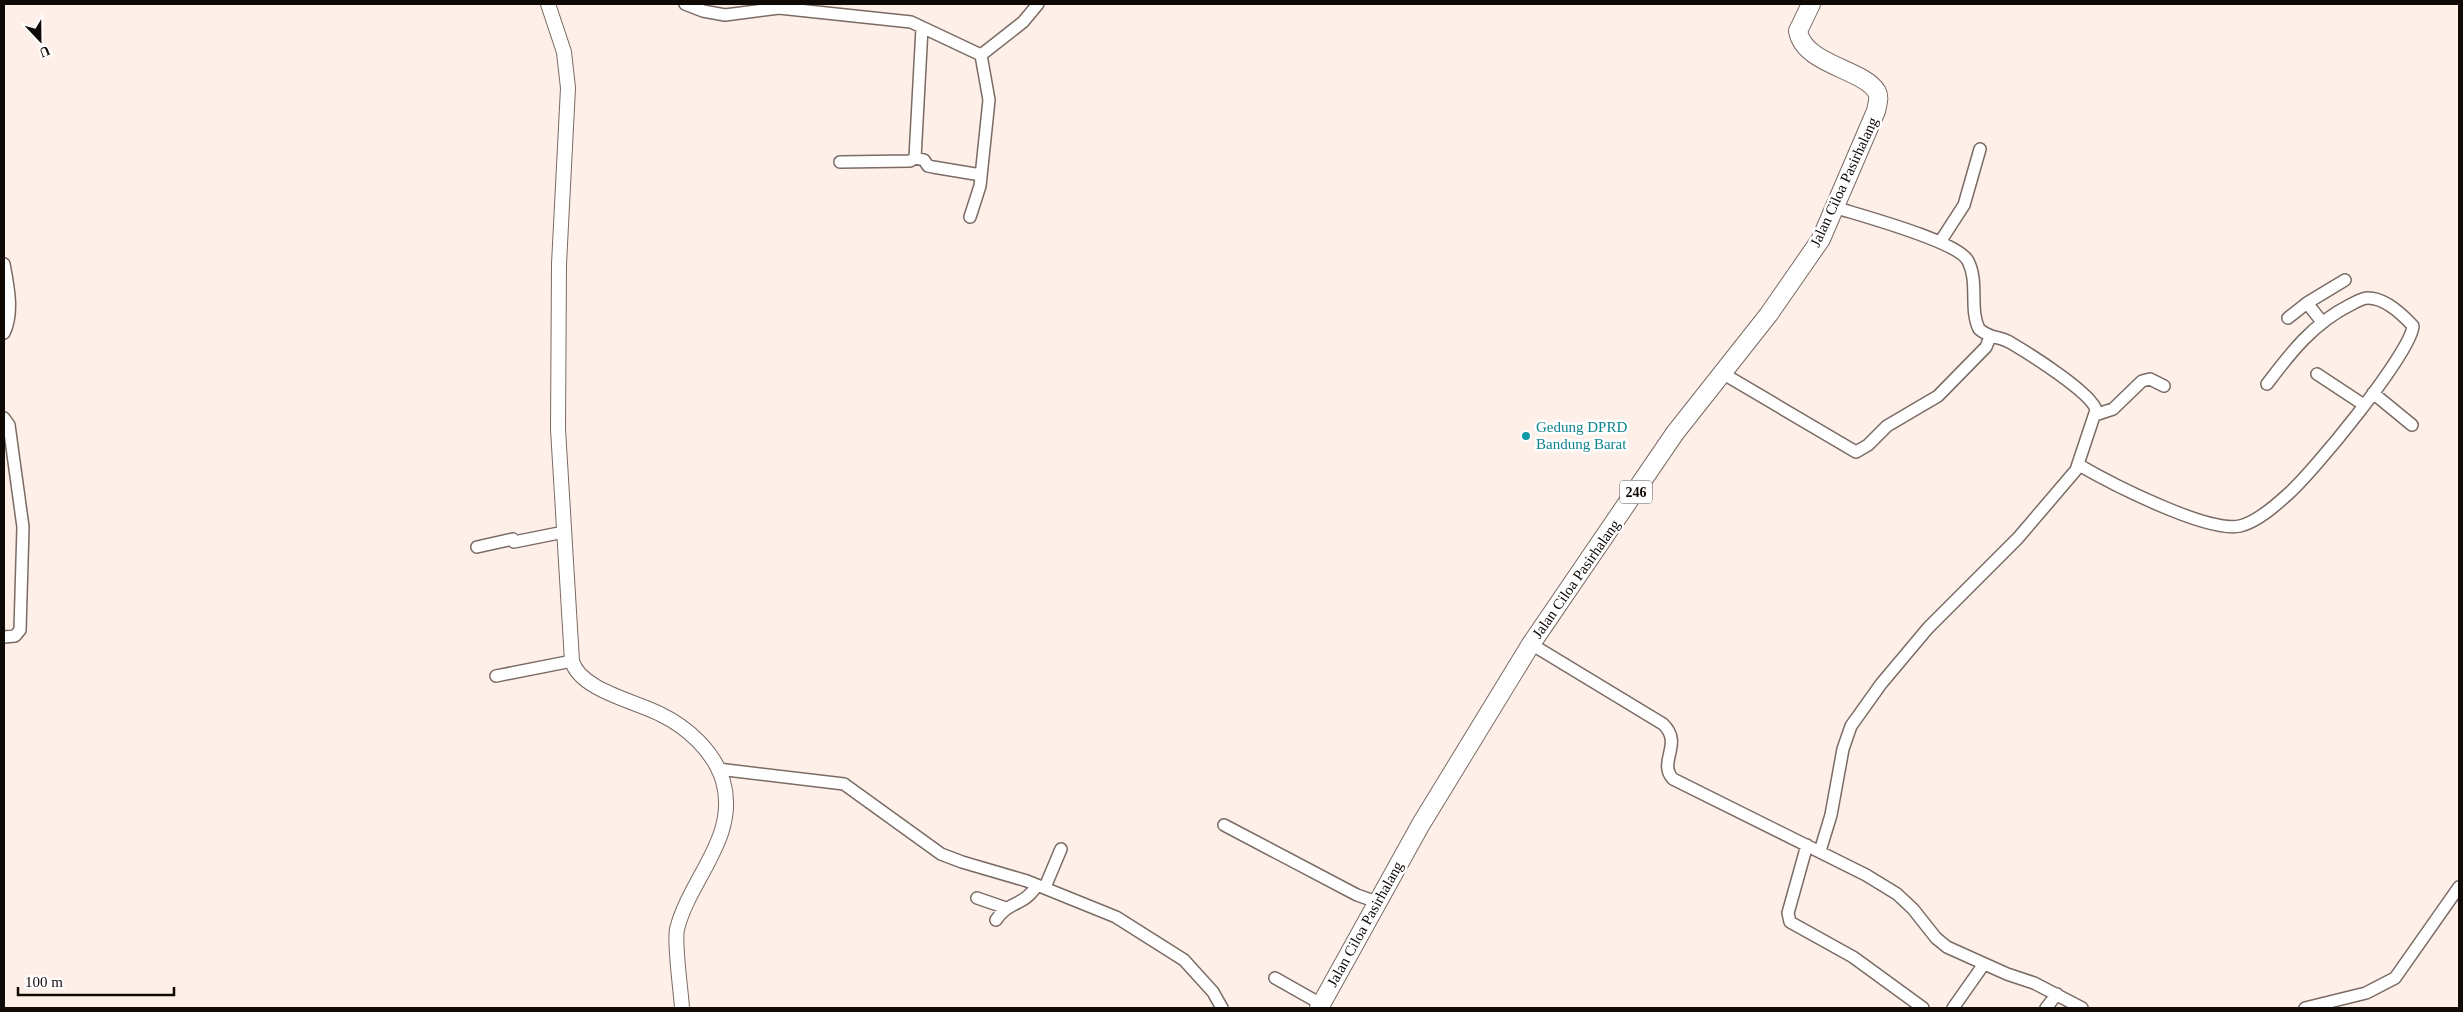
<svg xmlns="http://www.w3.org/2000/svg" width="2463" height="1012" font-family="'Times New Roman',serif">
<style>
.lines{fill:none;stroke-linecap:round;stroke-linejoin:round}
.minor-casing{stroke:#7a6b63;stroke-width:14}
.tertiary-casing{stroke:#7a6b63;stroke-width:16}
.primary-casing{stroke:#7a6b63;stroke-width:20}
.minor{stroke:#fff;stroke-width:11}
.tertiary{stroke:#fff;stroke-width:14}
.primary{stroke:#fff;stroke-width:18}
.culture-dot{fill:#0f9aa8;stroke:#fff;stroke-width:2}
.labels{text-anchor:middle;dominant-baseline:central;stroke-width:5;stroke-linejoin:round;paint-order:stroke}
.shield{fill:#fff;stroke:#585451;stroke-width:1}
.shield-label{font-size:14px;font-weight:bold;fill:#100a07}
.street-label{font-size:15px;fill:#100a07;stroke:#fff}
.culture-label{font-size:15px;fill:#0d838f;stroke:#fff;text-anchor:start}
</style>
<rect width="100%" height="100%" fill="#fef0e9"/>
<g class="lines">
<g class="minor-casing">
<path id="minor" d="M685 4 703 11 725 15 779 8 911 22 981 55
M981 55 1023 22 1038 4
M915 158 922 28
M840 162 910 161 915 158 924 160 928 166 933 167 981 175
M970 217 980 186 989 100 981 55
M1940 242 1964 205 1980 149
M4 264C8 285 14 313 4 333
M2288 318 2307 303
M2322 322 2307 303 2345 280
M1722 373 1856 452 1868 445 1887 426 1938 396 1986 347 1990 337
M2317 374 2364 405
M2373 393 2412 425
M2095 415 2113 409 2142 381 2150 379 2164 386
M4 418 9 425 23 527 20 630 15 636 4 637
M2079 465C2110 483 2207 533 2240 526 2257 522 2275 506 2287 495 2311 475 2411 353 2413 326 2402 314 2385 298 2368 298 2362 298 2356 302 2350 305 2314 323 2291 352 2267 384
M477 547 513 539 514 542 564 532
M1531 644 1663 724C1684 744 1657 762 1673 779L1866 875 1897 894 1913 909 1936 938 1947 947 2007 974 2034 983 2082 1008
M496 676 572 661
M718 769 844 784 941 854 962 862 1027 881 1116 917 1184 960 1213 992 1222 1008
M1224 825 1357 895 1377 902
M1807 845 1788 913 1790 922 1853 957 1923 1008
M1820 851 1831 815 1843 749 1851 726 1881 684 1928 628 2018 538 2076 470 2096 410C2092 393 2028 353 2011 343 2000 336 1990 339 1979 329 1969 309 1979 282 1968 261 1958 241 1859 215 1834 207
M1045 887 1061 849
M977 898 1006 908
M996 920C1008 901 1025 906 1037 885
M1275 978 1321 1004
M1953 1008 1984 964
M2046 1008 2057 994
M2305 1008 2366 993 2395 978 2459 887"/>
</g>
<g class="tertiary-casing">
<path id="tertiary" d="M548 4 564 52 568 88 559 264 558 429 572 661C580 690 635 701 660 714 687 727 714 751 723 781 739 837 690 878 677 929 674 943 681 991 682 1008"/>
</g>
<g class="primary-casing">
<path id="primary" d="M1319 1008 1421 824 1531 644 1675 433 1769 314 1821 239 1876 111C1877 105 1880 98 1877 92 1864 69 1804 65 1798 31L1811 4"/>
</g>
<use href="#minor" class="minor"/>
<use href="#tertiary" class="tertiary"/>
<use href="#primary" class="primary"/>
</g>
<circle class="culture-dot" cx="1526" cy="436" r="5"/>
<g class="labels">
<rect class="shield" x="1620" y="480.5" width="32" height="23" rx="4"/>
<g class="shield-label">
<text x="1636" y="492">246</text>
</g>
<g class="street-label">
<text transform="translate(1844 182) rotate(-65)">Jalan Ciloa Pasirhalang</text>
<text transform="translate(1576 579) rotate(-55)">Jalan Ciloa Pasirhalang</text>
<text transform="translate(1365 924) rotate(-61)">Jalan Ciloa Pasirhalang</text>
</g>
<g class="culture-label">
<text x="1536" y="427">Gedung DPRD<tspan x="1536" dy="17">Bandung Barat</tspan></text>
</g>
</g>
<rect width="2463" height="1012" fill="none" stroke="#100a07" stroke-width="10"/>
<g transform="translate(40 40) rotate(158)" stroke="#ffffff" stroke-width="4" paint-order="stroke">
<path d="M0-4L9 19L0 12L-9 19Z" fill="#100a07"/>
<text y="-8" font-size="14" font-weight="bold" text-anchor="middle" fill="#100a07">U</text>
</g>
<path d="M18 987v8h156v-8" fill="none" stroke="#100a07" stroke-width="2.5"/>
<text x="25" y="987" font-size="15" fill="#100a07" stroke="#ffffff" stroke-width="4" paint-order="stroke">100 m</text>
</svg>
